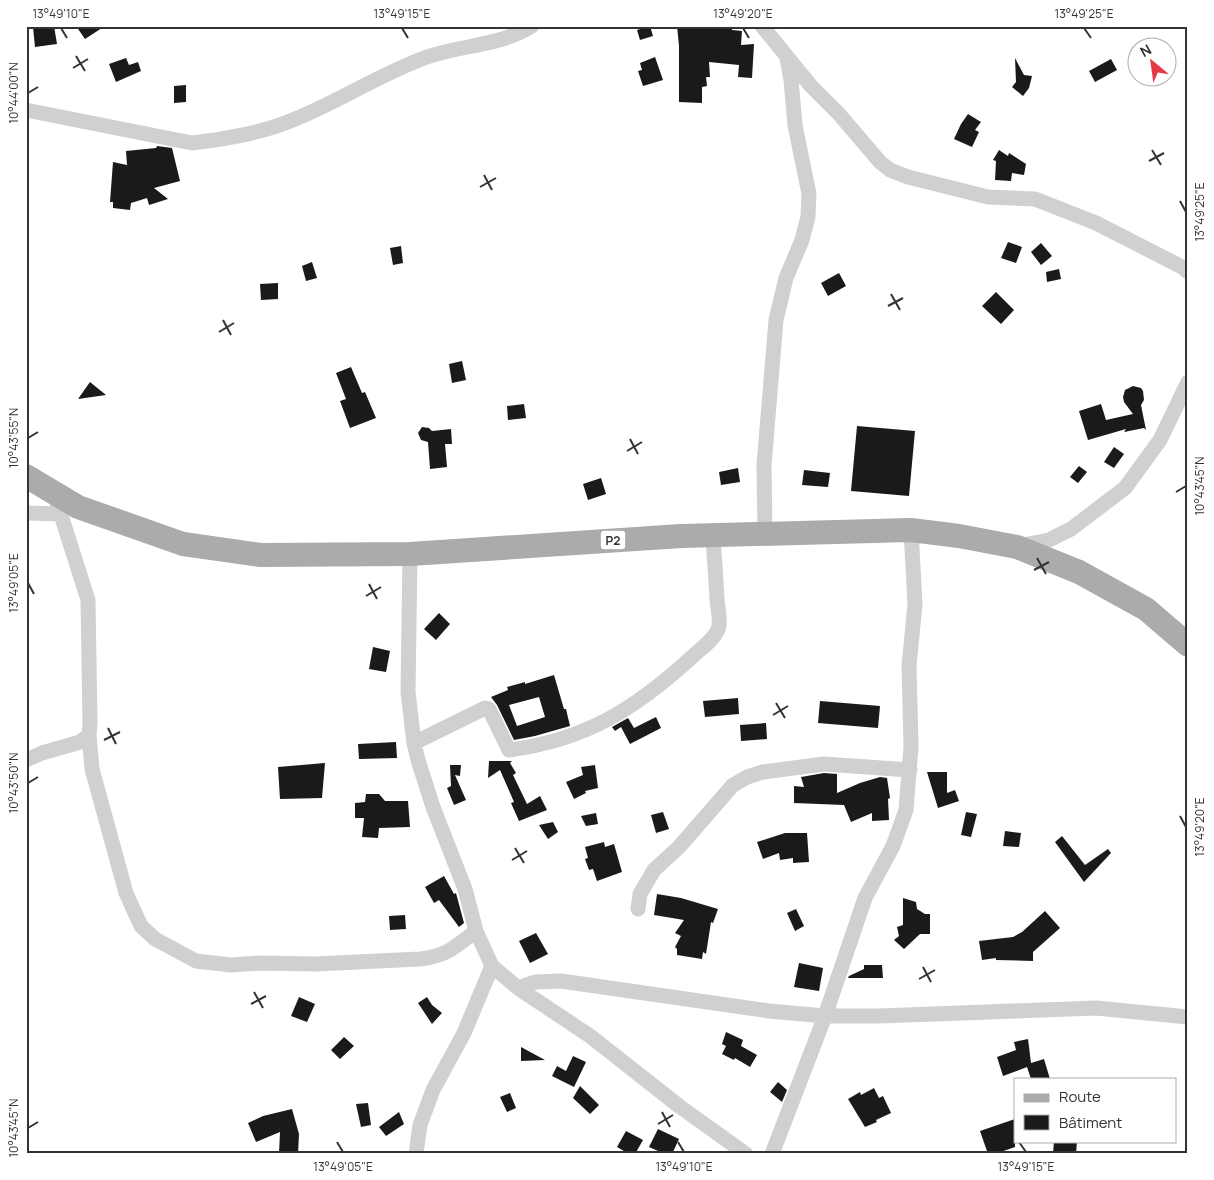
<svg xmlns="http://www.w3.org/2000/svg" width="1214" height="1180" font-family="Manrope,sans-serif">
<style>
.building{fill:#1a1a1a;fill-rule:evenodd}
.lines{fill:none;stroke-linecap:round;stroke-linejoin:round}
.minor{stroke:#d0d0d0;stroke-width:15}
.primary{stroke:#ababab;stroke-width:24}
.ticks{fill:none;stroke:#333;stroke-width:2}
.labels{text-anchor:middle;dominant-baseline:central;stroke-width:5;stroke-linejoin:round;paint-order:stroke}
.shield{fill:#fff;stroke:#707070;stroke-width:1}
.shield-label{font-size:12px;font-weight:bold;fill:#333}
.neatline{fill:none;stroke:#333;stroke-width:2}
.ticks-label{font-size:12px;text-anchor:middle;fill:#333}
</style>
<rect width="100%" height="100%" fill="#fff"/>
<path class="building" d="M42 26H54L57 44 35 47 33 27Z
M76 26H105L85 39Z
M650 26 653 36 640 40 637 30Z
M677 26H732V30L742 31 741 45 754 44 752 78 738 77 739 65 709 62 710 77H706L707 86 702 87V103L679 102V46Z
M655 57 663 80 643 86 638 71 642 70 640 63Z
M126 58 129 65 138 62 141 71 116 82 109 64Z
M1015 58 1024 75 1032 76 1029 88 1023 96 1012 87 1016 82Z
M1111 59 1117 70 1095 82 1089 71Z
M186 85V102L174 103V86Z
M968 114 981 122 975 130 979 132 972 147 954 139 961 124Z
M157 146 172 148 180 181 154 188 168 199 149 205 147 198 131 203 130 210 113 208V202H110L113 162 127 165 126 151 156 148Z
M999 150 1008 156 1009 153 1026 164 1024 175 1012 173 1011 181 995 180 996 161 993 160Z
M1008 242 1022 247 1016 263 1001 258Z
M1041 243 1052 256 1041 265 1031 252Z
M401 246 403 263 393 265 390 248Z
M312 262 317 278 306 281 302 266Z
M1059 269 1061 279 1047 282 1046 272Z
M839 273 846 286 828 296 821 283Z
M278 283V299L261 300 260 284Z
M996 292 1014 310 1001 324 982 306Z
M462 361 466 380 452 383 449 364Z
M351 367 362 393 365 392 376 418 350 428 340 401 346 399 336 373Z
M90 382 106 395 78 399Z
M1133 386 1141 388 1143 391 1144 400 1141 405 1146 430 1144 428 1124 432 1126 429 1088 440 1079 411 1101 404 1106 420 1133 414 1124 402 1123 397 1125 390Z
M524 404 526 418 508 420 507 406Z
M857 426 915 431 909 496 851 491Z
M422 427 429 428 432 431 451 429 452 444H445L447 467 430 469 428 442 421 440 418 433Z
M1114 447 1124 454 1114 468 1104 462Z
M1079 466 1087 472 1078 483 1070 477Z
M738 468 740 482 721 485 719 472Z
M804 470 830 473 828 487 802 485Z
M601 478 606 494 588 500 583 484Z
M439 613 450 624 436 640 424 629Z
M373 647 390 651 386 672 369 669Z
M554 675 564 709H566L570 726 535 736 514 740 497 705 491 697 508 690 507 687 525 682V684ZM539 697 545 717 517 726 509 705Z
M738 698 739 714 705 717 703 701Z
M820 701 880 706 878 728 818 723Z
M656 717 661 728 630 744 621 727 615 731 612 727 628 718 634 728Z
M766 723 767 739 741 741 740 725Z
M396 742 397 758 359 759 358 744Z
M489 761H512L510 763 516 773 513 775 527 804 540 796 547 810 519 821 511 803 514 802 500 770 488 778Z
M325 763 322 798 280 799 278 767Z
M450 765H461L460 776 455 775 466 800 454 805 447 788 451 786Z
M595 765 598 788 585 791 586 793 574 799 566 782 583 775 581 767Z
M927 772H947V793L955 790 959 801 938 808Z
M824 773 837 774V793L860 783 880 777 887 778 890 798 888 799 889 820 872 821V813L851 822 844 805 794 803V786L804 787 801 777Z
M366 794H379L385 801H408L410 827 379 828 378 838 362 837 364 818H355V803L365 802Z
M663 812 669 829 656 833 651 815Z
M966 812 977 814 971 837 961 835Z
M596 813 598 824 586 826 581 816Z
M553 822 558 832 548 839 539 825Z
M1005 831 1021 833 1019 847 1003 846Z
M785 833H807L809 862 793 863V858L780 860 779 853 763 859 757 842Z
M1062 836 1085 865 1108 849 1111 853 1084 882 1055 842Z
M604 842 605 847 614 844 622 872 597 881 593 869 589 870 585 859 588 858 585 847Z
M444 876 454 894 456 893 464 923 459 927 439 900 434 903 425 887Z
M657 894 681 898 718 909 713 923 711 922 706 954 703 952 702 959 677 955V949L675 947 681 936 675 933 684 920 654 915Z
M903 898 916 902 917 909 925 914H930V934H920L904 949 894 940 899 936 897 927 903 925Z
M796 909 804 926 795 931 787 913Z
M1045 911 1060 928 1033 952V961L996 960V958L982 960 979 941 1013 937 1022 932Z
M405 915 406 929 390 930 389 916Z
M536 933 548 954 530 963 519 941Z
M799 963 823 968 819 991 794 987Z
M864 965H882L883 978H848L849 976 864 969Z
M299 997 315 1004 307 1022 291 1016Z
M427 997 432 1005 442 1013 432 1024 418 1003Z
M726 1032 743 1040 741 1046 757 1055 750 1067 735 1058 734 1060 722 1054 726 1046 722 1044Z
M344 1037 354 1046 340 1059 331 1050Z
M1028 1039 1031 1063 1044 1059 1050 1079H1031L1027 1067 1003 1076 997 1057 1016 1050 1014 1042Z
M521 1047 545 1060 521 1061Z
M573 1056 586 1062 574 1087 552 1076 557 1066 566 1071Z
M778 1082 787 1090 782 1102 770 1092Z
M580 1086 599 1105 590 1114 573 1098Z
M874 1088 879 1098 883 1096 891 1113 876 1120 877 1122 865 1127 848 1099 860 1092 861 1095Z
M510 1093 516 1108 507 1112 500 1097Z
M368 1103 371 1125 361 1127 356 1104Z
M292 1109 299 1134 298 1154H279L280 1132 256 1142 248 1123 263 1116Z
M399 1112 404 1124 386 1136 379 1127Z
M1015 1119V1147L995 1154H988L980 1131Z
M658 1129 679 1139 672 1154H665L649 1147Z
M626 1131 643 1140 635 1154H629L617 1147Z
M1054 1141H1077L1076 1154H1053Z"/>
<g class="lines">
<path class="minor" d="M762 26 811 86 839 114 880 162 890 170 908 177 988 197 1035 199 1096 223 1182 267 1188 272
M26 110 192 143C221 140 259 133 285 123 334 105 377 75 427 57 461 45 500 46 532 26
M26 513 61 514
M765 534 764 465 776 320 786 278 802 240 808 217 809 194 795 125 791 80 787 58
M1018 546 1049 540 1071 529 1125 488 1160 440 1188 382
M410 554 408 692 414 743 418 760 433 807 465 889 476 931 492 966 518 988 590 1036 679 1106 746 1154
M89 735 92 769 126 893 141 926 155 939 196 961 231 965 260 963 315 964 420 959C447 956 455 947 476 931
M414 743 485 708 489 709 509 750C586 740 635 709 692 657 700 649 717 638 719 626 720 618 718 608 717 599 716 578 714 556 713 535
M26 760 42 753 80 742 89 735 90 723 88 600 54 493
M638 909 640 894 654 870 679 847 733 785 747 777 763 772 824 764 910 770
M518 988 535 982 561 981 769 1011 825 1016H879L1096 1008 1188 1017
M416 1154 420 1125 433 1090 464 1033 492 966
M772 1154 825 1016 865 898 893 846 906 810 911 747 909 666 915 604 911 530"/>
<path class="primary" d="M26 476 78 507 183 544 261 555 410 554 681 536 911 530 959 536 1017 547 1079 572 1146 609 1188 645"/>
</g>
<path class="ticks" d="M61 28 67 38M402 28 408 38M743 28 749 38M1084 28 1091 38M76 56 85 71M73 68 88 59M28 93 38 87M1152 150 1161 165M1149 161 1164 153M484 175 492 190M480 187 496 178M1180 201 1186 212M891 294 900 310M888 306 903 298M223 320 231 335M219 332 234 323M28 438 38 432M630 439 638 454M627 451 642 442M1176 492 1186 486M1037 558 1046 574M1034 570 1049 562M28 583 34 594M369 584 377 599M366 596 381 587M776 703 785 718M773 715 788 706M108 728 116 744M104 740 120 732M28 783 38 777M1180 816 1186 827M515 848 524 863M512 860 527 851M923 967 931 982M919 979 935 970M254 992 263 1008M251 1004 266 996M662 1112 670 1127M658 1124 673 1115M28 1128 38 1122M337 1142 343 1152M678 1142 684 1152M1019 1142 1026 1152"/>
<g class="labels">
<rect class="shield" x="600.5" y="530.5" width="25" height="19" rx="4"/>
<g class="shield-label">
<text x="613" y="540">P2</text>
</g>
</g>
<rect width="1214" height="1180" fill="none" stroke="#ffffff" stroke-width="55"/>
<rect x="1014" y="1078" width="162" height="65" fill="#ffffff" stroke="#adadad"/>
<rect x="1024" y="1094" width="25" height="8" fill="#ababab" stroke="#adadad"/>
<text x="1059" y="1102" font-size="15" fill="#333333">Route</text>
<rect x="1024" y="1115" width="25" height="15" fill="#1a1a1a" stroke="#adadad"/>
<text x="1059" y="1128" font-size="15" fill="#333333">Bâtiment</text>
<g transform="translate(1152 62) rotate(331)"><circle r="24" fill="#ffffff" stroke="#adadad"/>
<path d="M0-4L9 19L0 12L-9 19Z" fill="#e63946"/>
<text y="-8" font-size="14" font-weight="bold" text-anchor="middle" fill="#333333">N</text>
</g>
<rect x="28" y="28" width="1158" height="1124" class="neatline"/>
<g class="ticks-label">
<text x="61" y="18">13°49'10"E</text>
<text x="402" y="18">13°49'15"E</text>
<text x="743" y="18">13°49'20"E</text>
<text x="1084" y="18">13°49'25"E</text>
<text transform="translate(14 93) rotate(-90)" y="4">10°44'00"N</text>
<text transform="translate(1200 212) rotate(-90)" y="4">13°49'25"E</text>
<text transform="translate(14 438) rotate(-90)" y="4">10°43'55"N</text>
<text transform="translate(1200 486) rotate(-90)" y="4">10°43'45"N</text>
<text transform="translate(14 583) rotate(-90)" y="4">13°49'05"E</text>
<text transform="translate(14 783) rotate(-90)" y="4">10°43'50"N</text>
<text transform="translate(1200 827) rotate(-90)" y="4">13°49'20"E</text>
<text transform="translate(14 1128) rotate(-90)" y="4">10°43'45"N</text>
<text x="343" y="1171">13°49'05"E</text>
<text x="684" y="1171">13°49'10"E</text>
<text x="1026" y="1171">13°49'15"E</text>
</g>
</svg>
